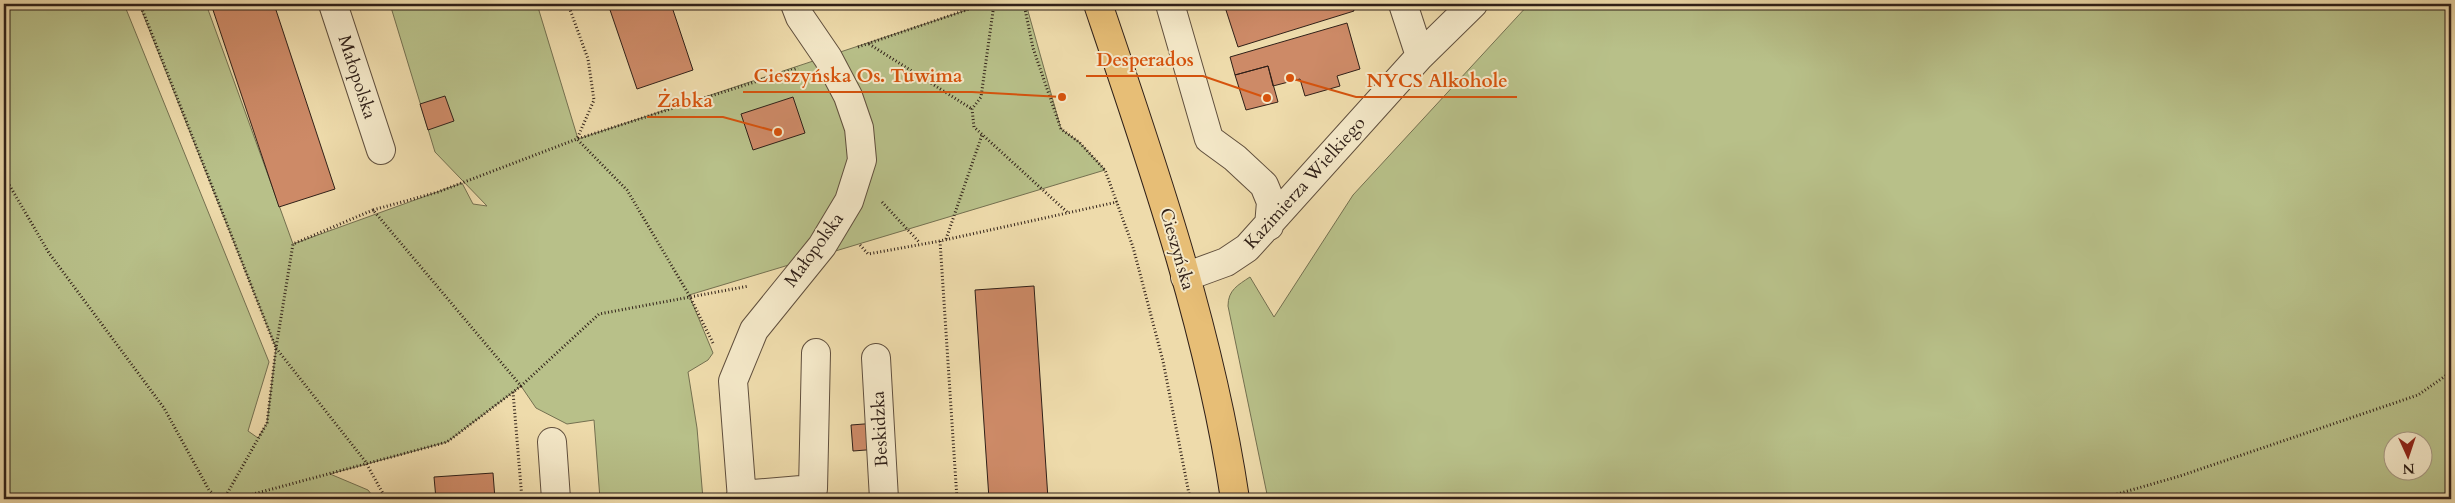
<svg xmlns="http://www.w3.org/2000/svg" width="2455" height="503" font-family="Cardo,serif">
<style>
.green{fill:#b8c089;stroke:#747050;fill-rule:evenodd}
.building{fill:#cd8a67;stroke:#302018}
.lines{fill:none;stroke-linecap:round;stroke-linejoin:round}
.minor-casing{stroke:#604f3d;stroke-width:30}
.major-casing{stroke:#302018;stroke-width:30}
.path{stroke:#302018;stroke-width:3;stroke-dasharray:1 2.5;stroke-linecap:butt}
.minor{stroke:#f4e8c8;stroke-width:28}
.major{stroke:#e7be76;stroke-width:28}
.labels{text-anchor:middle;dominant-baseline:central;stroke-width:4;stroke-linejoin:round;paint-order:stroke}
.street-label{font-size:18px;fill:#302018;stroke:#f4e8c8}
.leader{fill:none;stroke:#d6530d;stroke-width:2}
.callout-dot{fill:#d6530d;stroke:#f4e8c8;stroke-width:2}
.callout-label{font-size:19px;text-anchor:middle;font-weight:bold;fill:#d6530d;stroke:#f4e8c8;stroke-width:4;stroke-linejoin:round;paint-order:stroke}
</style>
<rect width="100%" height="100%" fill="#eedbab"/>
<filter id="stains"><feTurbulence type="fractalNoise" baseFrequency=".004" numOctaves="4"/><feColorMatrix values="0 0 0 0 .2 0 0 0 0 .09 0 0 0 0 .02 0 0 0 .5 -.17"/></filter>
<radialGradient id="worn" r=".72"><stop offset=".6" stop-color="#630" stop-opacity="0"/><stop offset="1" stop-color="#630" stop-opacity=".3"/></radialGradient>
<path class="green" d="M4 4H124L269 362 248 431 258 438 267 423 276 348 139 4H206L293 244 462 183 473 204 487 206 435 152 390 4H537L578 139 970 9 968 4H1026L1061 129 1079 142 1105 170 689 295 713 353 708 360 688 372 697 428 703 499H600L594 420 567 424 536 408 521 386 447 442 330 474 368 490 375 499H4Z
M1529 4H2451V499H1268L1228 306C1228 290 1238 285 1250 277L1274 317 1353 195ZM2422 440V470H2392V440Z"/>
<path class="building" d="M211 4H274L335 189 279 207Z
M608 4H671L693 70 637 89Z
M1224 4H1352L1354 11 1238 47Z
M1347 23 1360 69 1337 76 1340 86 1305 96 1300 79 1273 86 1268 66 1235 75 1230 57Z
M1268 66 1278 102 1246 110 1235 75Z
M445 96 454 121 428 130 420 104Z
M793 97 805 133 753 150 741 114Z
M1034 286 1048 499H989L975 290Z
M877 423 879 449 853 451 851 425Z
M493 473 495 499H436L434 477Z"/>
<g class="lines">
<g class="minor-casing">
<path id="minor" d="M333 4 381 150
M1170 4 1209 139 1235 158 1264 185 1271 202 1269 226
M1403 4 1420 56
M1185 277 1226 262 1247 248 1420 56 1473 4
M876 358 884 499
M552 442 556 499
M741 495 813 489 816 353
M742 499 733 381 754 330 822 246 849 201 862 160 859 128 848 96 828 58 800 17 795 4"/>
</g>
<g class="major-casing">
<path id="major" d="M1098 4C1153 166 1210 330 1235 499"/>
</g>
<path class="path" d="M140 4 276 348 267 423 224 499
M568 4 588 59 594 100 577 139 798 68
M994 4 981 97 972 109 974 127 1067 212
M1024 4 1033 48 1061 129 1079 142 1105 170 1133 247 1163 361 1190 499
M869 44 972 109
M858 47 984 4
M4 176 49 253 164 408 209 490 219 499
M882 202 920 243
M373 210 293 244 276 348 365 461 386 499
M946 239 982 135
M940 241 957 499
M860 245 868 254 940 241 1117 202
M713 343 689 295 627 190 577 139 438 192 373 210 521 386 599 314 749 286
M513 392 522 499
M235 499 447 442 521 386
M2100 499 2180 476 2418 395 2451 372"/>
<use href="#minor" class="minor"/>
<use href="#major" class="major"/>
</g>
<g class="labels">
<g class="street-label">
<text transform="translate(357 77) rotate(72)">Małopolska</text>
<text transform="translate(1305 183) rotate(-48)">Kazimierza Wielkiego</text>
<text transform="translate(1177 249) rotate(74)">Cieszyńska</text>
<text transform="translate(814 250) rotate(-54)">Małopolska</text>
<text transform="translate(880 429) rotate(-93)">Beskidzka</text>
</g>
</g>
<path class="leader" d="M1267 98L1203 76H1086M1062 97L972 92H743M1290 78L1356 97H1517M778 132L723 117H647"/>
<g class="callout-dot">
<circle cx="1267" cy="98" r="5"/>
<circle cx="1062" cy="97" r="5"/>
<circle cx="1290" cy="78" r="5"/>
<circle cx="778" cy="132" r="5"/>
</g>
<g class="callout-label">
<text x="1145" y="66">Desperados</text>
<text x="858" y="82">Cieszyńska Os. Tuwima</text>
<text x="1437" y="87">NYCS Alkohole</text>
<text x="685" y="107">Żabka</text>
</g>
<rect width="2455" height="503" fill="none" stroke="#eedbab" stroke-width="20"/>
<rect x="5" y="5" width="2445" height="493" fill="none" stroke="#302018" stroke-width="2.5"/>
<rect x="10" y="10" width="2435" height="483" fill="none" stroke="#302018"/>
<g transform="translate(2408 456) rotate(177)"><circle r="24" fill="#f4e8c8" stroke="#a69882"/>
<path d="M0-4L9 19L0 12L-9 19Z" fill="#8f2418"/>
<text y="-8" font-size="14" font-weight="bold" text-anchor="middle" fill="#302018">N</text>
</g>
<rect width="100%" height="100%" filter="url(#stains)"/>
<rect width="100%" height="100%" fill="url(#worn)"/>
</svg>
